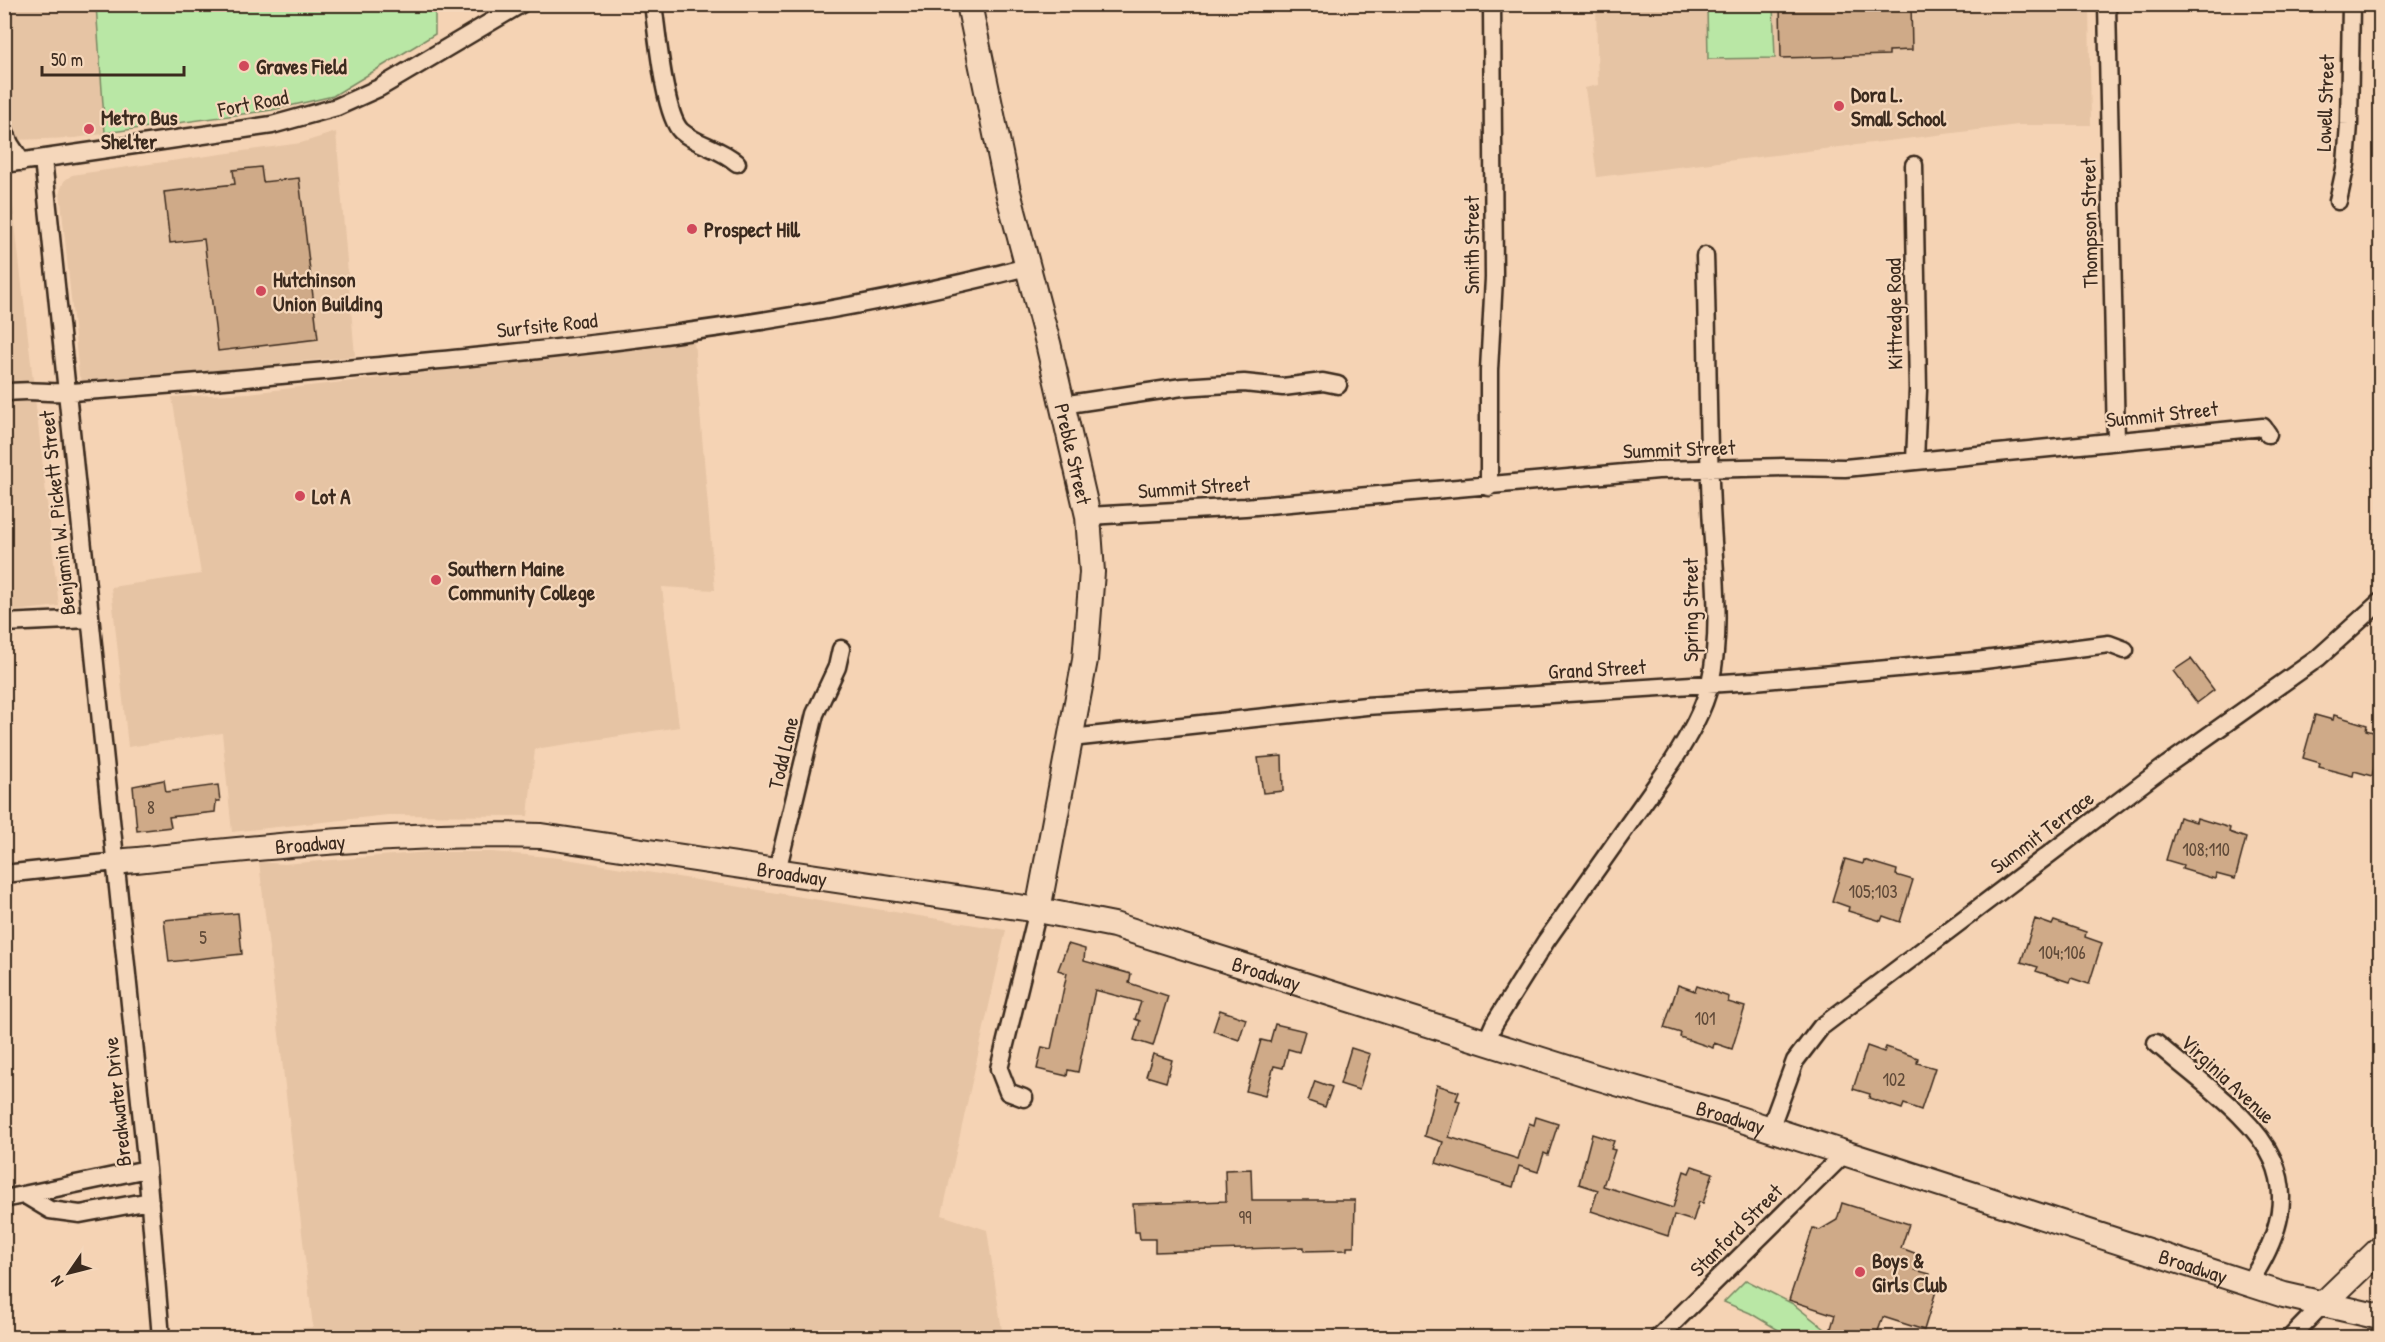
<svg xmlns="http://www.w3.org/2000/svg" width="2385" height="1342" font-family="'Patrick Hand',sans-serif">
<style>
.built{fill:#e6c4a4}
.green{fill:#b9e7a5;stroke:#7a8862;stroke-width:1.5}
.building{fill:#cfaa88;stroke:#3b2a1e;stroke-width:1.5}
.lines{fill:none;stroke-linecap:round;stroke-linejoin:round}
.street-casing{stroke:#3b2a1e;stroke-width:21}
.secondary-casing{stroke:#3b2a1e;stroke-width:28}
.street{stroke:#f5d7bb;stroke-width:16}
.secondary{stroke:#f5d7bb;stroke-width:24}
.poi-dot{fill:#d1495b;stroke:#f5d7bb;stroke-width:2}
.labels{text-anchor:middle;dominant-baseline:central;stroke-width:4.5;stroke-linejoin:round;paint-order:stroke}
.number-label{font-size:18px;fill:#604a38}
.poi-label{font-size:21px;font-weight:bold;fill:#3b2a1e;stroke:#f5d7bb;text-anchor:start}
.street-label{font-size:21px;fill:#3b2a1e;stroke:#f5d7bb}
</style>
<rect width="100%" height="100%" fill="#f5d3b4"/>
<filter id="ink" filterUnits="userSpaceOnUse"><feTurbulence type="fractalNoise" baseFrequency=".0167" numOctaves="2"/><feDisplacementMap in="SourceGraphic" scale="12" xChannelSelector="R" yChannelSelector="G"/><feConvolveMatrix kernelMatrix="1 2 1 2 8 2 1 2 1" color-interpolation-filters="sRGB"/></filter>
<g filter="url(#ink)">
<path class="built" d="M5 5H435V34L374 73 333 96 317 100 272 110 75 138 12 140 10 181 59 606 5 612Z
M1596 5H2089L2091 125H2018L1597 177 1585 88 1598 85Z
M336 132 355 356 94 383 83 381 79 376 60 191 64 181 72 175 85 173 301 143Z
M694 341 715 590 662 587 679 727 535 749 528 816 388 815 232 832 222 733 128 747 111 587 201 574 172 397 249 393Z
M429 852H492L560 858 1006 930 942 1215 987 1230 1003 1337H205L313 1327 259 862 284 864Z"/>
<path class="green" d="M96 5H435V34L333 96 272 110 105 133Z
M1707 5H1773L1775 58 1708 59Z
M1746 1280 1793 1304 1835 1337H1790L1750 1313 1724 1302Z"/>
<path class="building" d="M1780 4H1911L1912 50 1889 51V55L1781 58Z
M261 167 263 182 299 178 318 339 218 351 204 239 170 243 164 192 235 184 233 170Z
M2191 659 2214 690 2197 703 2173 671Z
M2315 715 2333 720 2334 715 2367 725 2366 730 2380 734V746L2372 776 2354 771 2353 776 2319 767 2320 763 2303 758Z
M1282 756 1283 791 1263 793 1258 758Z
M164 780 166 792 218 785 220 801H216L215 812 169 817 171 827 137 831 133 786Z
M2179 817 2196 822 2197 818 2230 828 2229 832 2246 838 2235 879 2216 874 2215 879 2182 869 2183 865 2166 860Z
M1845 859 1863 864 1864 860 1897 870 1896 875 1913 880 1900 922 1883 916 1881 921 1848 911 1849 907 1832 901Z
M238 913 242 954 169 962 164 920Z
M2035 919 2052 925 2054 921 2086 932 2085 937 2102 943 2089 984 2071 978 2069 982 2036 971 2038 967 2021 962Z
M1068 944 1085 949 1084 961 1131 974 1129 983 1168 996 1153 1046 1134 1040 1140 1021 1135 1019 1141 1002 1095 990 1078 1072 1068 1070 1067 1076 1037 1069 1042 1047 1051 1049 1067 973 1058 970Z
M1678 985 1695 991 1697 986 1729 997 1728 1002 1745 1007 1732 1049 1714 1043 1713 1048 1680 1037 1681 1033 1664 1028Z
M1220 1010 1246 1019 1239 1040 1213 1031Z
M1275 1024 1305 1031 1299 1052 1288 1049 1283 1068 1274 1066 1265 1096 1246 1091 1261 1040 1270 1042Z
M1867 1046 1884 1052 1886 1047 1918 1058 1917 1063 1935 1068 1921 1110 1904 1104 1902 1109 1869 1098 1870 1094 1853 1089Z
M1351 1048 1370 1054 1359 1090 1340 1084Z
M1153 1054 1172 1060 1166 1082 1146 1076Z
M1315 1081 1332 1087 1325 1107 1308 1101Z
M1437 1085 1459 1092 1456 1100 1460 1101 1449 1137 1481 1147 1518 1159 1529 1123 1534 1125 1536 1117 1558 1124 1548 1155 1544 1153 1538 1172 1519 1166 1513 1187 1436 1163 1443 1142 1424 1136Z
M1592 1134 1614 1141 1611 1149 1615 1150 1603 1186 1673 1208 1684 1171 1689 1173 1692 1166 1713 1173 1703 1203 1699 1202 1693 1221 1674 1215 1668 1236 1591 1211 1598 1190 1579 1184Z
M1251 1169 1252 1200H1355L1354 1247H1347V1250L1304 1251V1247L1155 1252V1239H1140L1139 1232H1135L1133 1204 1226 1201 1225 1170Z
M1842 1203 1909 1224 1901 1248 1920 1255 1915 1270 1930 1274 1926 1288 1936 1291 1924 1330 1883 1317 1877 1334 1868 1331 1866 1338H1838L1829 1335 1835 1315 1789 1300 1813 1228 1820 1230 1837 1220Z"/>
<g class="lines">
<g class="street-casing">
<path id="street" d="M653 4C657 31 664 115 681 131 698 146 719 147 737 163
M2107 4 2116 441
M4 130 10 144 22 162
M43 159 147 1169 161 1338
M4 164 272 125 337 107 379 88 521 4
M1914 165 1918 390 1915 461
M2338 201 2346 164 2349 124 2351 4
M4 393C27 388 49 394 72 392 130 388 189 383 247 378 509 354 772 333 1027 267
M1062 405 1182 387 1244 383 1283 387 1323 382 1338 385
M1489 487V370L1494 278 1492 4
M1088 516 1245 507 1658 470 1785 467 1845 468 2263 427 2268 434
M4 623 90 619
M1071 738 1366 706 1754 681 1976 661 2109 644 2125 650
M777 871 815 714 837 667 841 649
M4 874 116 862
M1486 1042 1494 1024 1546 941 1673 761C1688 737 1704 710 1710 683 1723 629 1713 561 1711 506 1707 423 1708 340 1705 256
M2156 1043C2242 1118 2330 1161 2249 1283
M1024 1098 1008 1092 999 1069 1038 910
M1770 1129 1795 1061 1821 1027 2167 765 2318 658 2380 602
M25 1195 50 1210 80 1214 150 1201
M4 1199 147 1169
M1658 1338 1844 1154
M2290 1338 2322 1305"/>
</g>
<g class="secondary-casing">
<g id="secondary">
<path id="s1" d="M969 4 1008 192 1048 343 1088 516 1092 572 1085 660 1038 910"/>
<path id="s2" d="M116 862C258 848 398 831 541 836L1038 910 1114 925 1596 1077 1733 1117 2284 1295 2380 1317"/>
<path d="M2322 1305 2380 1249"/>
</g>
</g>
<use href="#street" class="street"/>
<use href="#secondary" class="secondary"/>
</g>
</g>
<g class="poi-dot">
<circle cx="244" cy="66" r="6"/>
<circle cx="1839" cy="106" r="6"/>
<circle cx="89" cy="129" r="6"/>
<circle cx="692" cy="229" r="6"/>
<circle cx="261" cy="291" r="6"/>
<circle cx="300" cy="496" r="6"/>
<circle cx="436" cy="580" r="6"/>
<circle cx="1860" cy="1272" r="6"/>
</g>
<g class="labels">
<g class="number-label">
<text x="151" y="807">8</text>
<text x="2206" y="849">108;110</text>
<text x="1873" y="891">105;103</text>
<text x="203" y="937">5</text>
<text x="2062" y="952">104;106</text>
<text x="1705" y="1018">101</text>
<text x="1894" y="1079">102</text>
<text x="1245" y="1217">99</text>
</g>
<g class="poi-label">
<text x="256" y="66">Graves Field</text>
<text x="1851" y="94">Dora L.<tspan x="1851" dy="24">Small School</tspan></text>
<text x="101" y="117">Metro Bus<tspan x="101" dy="24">Shelter</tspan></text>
<text x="704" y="229">Prospect Hill</text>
<text x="273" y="279">Hutchinson<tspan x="273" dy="24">Union Building</tspan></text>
<text x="312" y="496">Lot A</text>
<text x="448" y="568">Southern Maine<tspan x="448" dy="24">Community College</tspan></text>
<text x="1872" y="1260">Boys &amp;<tspan x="1872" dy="24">Girls Club</tspan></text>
</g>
<g class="street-label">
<text transform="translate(253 103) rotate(-11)">Fort Road</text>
<text transform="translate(2325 103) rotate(-88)">Lowell Street</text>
<text transform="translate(2089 223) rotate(-91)">Thompson Street</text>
<text transform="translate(1471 245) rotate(-90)">Smith Street</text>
<text transform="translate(1894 314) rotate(-91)">Kittredge Road</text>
<text transform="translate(547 325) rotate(-6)">Surfsite Road</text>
<text transform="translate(2162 414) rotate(-6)">Summit Street</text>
<text transform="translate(1679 449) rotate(-2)">Summit Street</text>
<text stroke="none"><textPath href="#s1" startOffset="462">Preble Street</textPath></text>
<text transform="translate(1194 487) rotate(-4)">Summit Street</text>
<text transform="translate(57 513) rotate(-96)">Benjamin W. Pickett Street</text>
<text transform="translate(1690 610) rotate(-90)">Spring Street</text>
<text transform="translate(1597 669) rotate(-3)">Grand Street</text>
<text transform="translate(783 753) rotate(-77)">Todd Lane</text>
<text transform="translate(2042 832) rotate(-37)">Summit Terrace</text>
<text stroke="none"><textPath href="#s2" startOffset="195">Broadway</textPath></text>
<text stroke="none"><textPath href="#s2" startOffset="680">Broadway</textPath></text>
<text stroke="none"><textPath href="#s2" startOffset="1166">Broadway</textPath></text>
<text transform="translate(2228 1079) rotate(43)">Virginia Avenue</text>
<text transform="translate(117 1102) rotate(-96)">Breakwater Drive</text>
<text stroke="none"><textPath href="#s2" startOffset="1652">Broadway</textPath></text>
<text transform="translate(1736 1230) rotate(-45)">Stanford Street</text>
<text stroke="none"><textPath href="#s2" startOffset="2138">Broadway</textPath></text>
</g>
</g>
<rect width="2385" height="1342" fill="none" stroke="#f5d7bb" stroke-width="24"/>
<rect x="12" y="12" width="2361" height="1318" fill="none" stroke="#3b2a1e" stroke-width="2" filter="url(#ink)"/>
<g transform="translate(69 1273) rotate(235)" stroke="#f5d7bb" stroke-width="4.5" paint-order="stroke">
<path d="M0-4.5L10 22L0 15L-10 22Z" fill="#3b2a1e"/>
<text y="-9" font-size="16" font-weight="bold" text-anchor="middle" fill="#3b2a1e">N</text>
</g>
<path d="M42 66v9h142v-9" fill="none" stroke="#3b2a1e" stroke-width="3"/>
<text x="51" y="66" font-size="18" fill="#3b2a1e" stroke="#f5d7bb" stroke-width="4.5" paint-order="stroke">50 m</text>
</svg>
